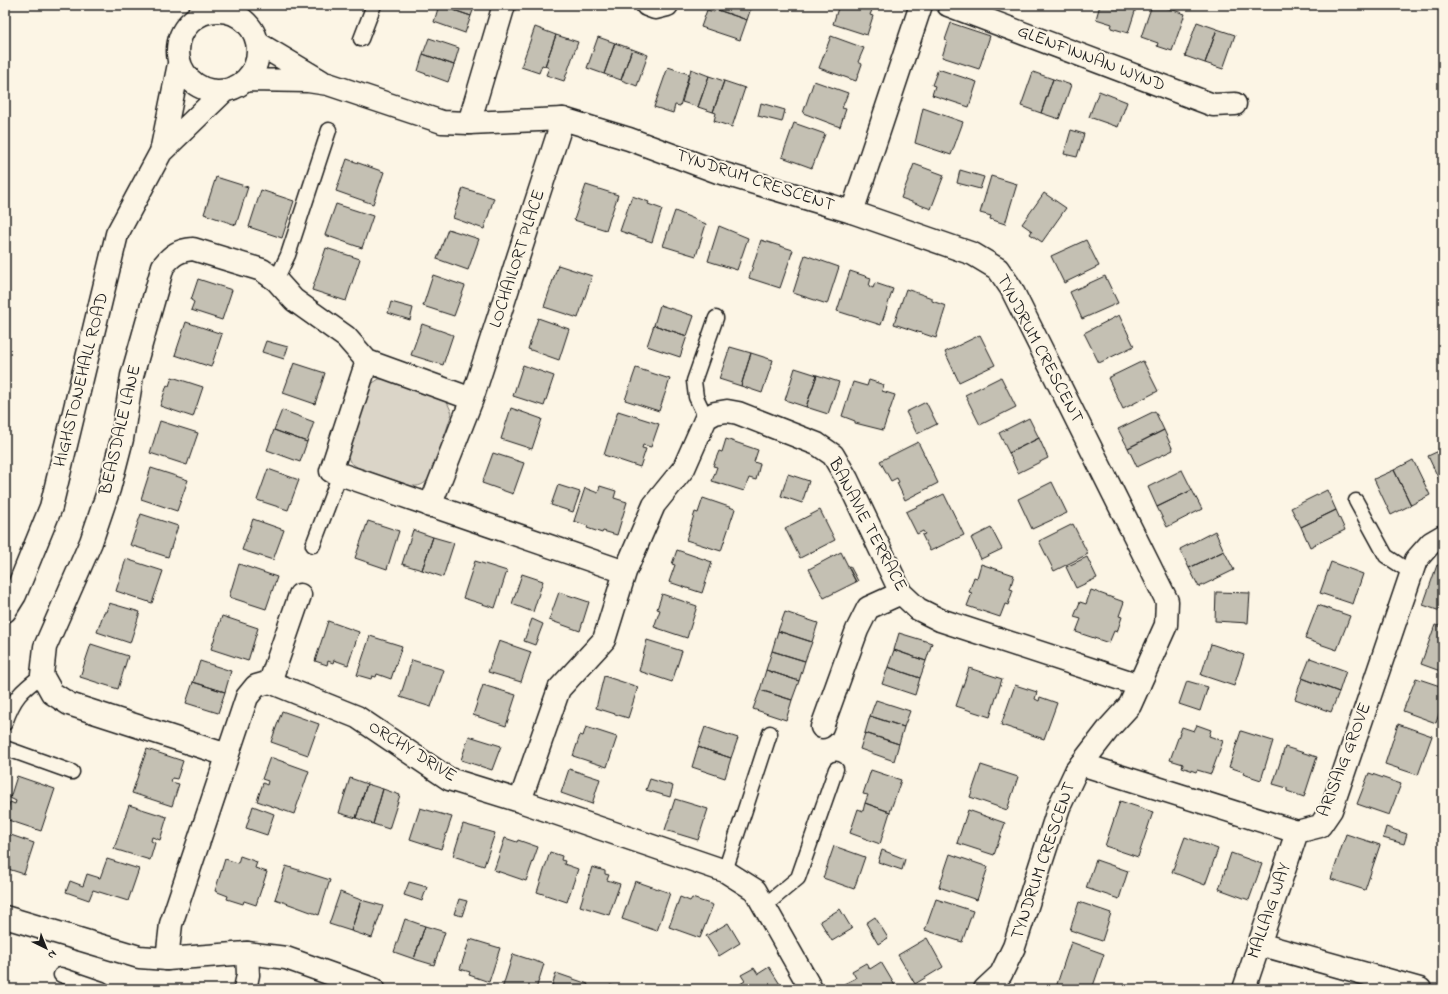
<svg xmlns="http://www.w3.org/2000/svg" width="1448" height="994" font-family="'Indie Flower',sans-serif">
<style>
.green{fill:#dbd5c8;stroke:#7c7872}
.building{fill:#c4c0b3;stroke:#1c1c1c}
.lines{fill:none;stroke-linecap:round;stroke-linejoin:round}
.service-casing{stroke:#1c1c1c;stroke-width:17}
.minor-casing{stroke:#1c1c1c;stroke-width:25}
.tertiary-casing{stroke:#1c1c1c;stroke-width:25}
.service{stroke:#fcf5e5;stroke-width:14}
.minor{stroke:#fcf5e5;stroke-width:22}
.tertiary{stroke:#fcf5e5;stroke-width:22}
.labels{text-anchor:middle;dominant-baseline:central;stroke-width:4;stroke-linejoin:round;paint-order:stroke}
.street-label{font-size:18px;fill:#1c1c1c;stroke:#fcf5e5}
</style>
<rect width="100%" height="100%" fill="#fcf5e5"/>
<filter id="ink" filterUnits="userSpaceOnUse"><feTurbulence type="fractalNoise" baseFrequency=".025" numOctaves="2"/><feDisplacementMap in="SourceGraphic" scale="8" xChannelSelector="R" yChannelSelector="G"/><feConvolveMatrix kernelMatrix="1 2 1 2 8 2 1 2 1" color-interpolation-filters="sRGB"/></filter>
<g filter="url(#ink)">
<path class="green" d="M379 379H386L442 399 447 402 452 413 432 474C427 482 422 487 412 486L357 467 350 462 347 455 368 386Z"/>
<path class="building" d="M439 5 471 16 465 33 434 22Z
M439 5H475L471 16Z
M717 5H752L747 20 715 9Z
M839 5H874L870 15 873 16 867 35 833 24Z
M1100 5H1137L1128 33 1111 28 1112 24 1096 19Z
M1152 5H1159L1185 14 1172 51 1157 46 1158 43 1141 37Z
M715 9 747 20 740 40 701 27 707 10 714 12Z
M1197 22 1217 29 1205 63 1185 56Z
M951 23 990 36 979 69 942 57 947 41 945 40Z
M535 27 556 35 545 66 542 65 539 73 521 67Z
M1217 29 1235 35 1223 69 1205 63Z
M556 35 578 42 564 81 546 75 549 68 545 66Z
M831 36 864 48 858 62 862 64 856 81 819 68Z
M598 37 615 43 604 74 587 68Z
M429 38 459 48 454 65 423 54Z
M615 43 632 49 621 80 604 74Z
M632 49 648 55 637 86 621 80Z
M423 54 454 65 448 82 418 71Z
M668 67 689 74 680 106 675 105 673 113 654 107Z
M691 69 709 76 698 107 682 102Z
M938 69 977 82 969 107 932 95 935 86 932 85Z
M1033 72 1053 79 1041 113 1021 106Z
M709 76 724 81 713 112 698 107Z
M1053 79 1071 85 1059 119 1041 113Z
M724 81 745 88 732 127 714 121 716 113 713 112Z
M814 81 848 93 842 108 846 109 840 127 803 113Z
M1099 91 1127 102 1118 127 1089 117Z
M761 103 785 110 782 122 758 116Z
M923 108 963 122 951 155 915 143Z
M794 123 825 134 812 168 782 157Z
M1071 130 1084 134 1077 157 1064 154Z
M347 159 384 172 373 204 336 191Z
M914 164 944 175 931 209 901 198Z
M960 170 984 177 980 189 957 183Z
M991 176 1017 184 1005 224 990 219 991 216 980 213Z
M216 177 248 187 236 225 204 214Z
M586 185 618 195 606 230 574 220Z
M463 188 494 198 484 229 453 218Z
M261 190 294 201 282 238 249 227Z
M1044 193 1066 208 1042 242 1030 234 1032 231 1022 224Z
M632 196 649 202 648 204 662 209 652 242 620 231Z
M336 204 373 216 362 248 325 235Z
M675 211 706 224 696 256 663 246Z
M719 226 748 238 737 270 708 261Z
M448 229 479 239 468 270 437 259Z
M761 240 793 250 780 288 749 278Z
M1086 240 1099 266 1064 283 1051 256Z
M326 248 360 259 346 301 312 290Z
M805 255 839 267 827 304 793 293Z
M558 265 592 276 578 318 544 307Z
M850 271 871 278 869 286 873 288 875 283 893 289 881 325 837 311Z
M433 275 465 286 454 316 423 306Z
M1105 276 1118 303 1082 319 1070 292Z
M198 279 232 290 222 320 191 310 194 302 191 300Z
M906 289 932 298V301L946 306 936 338 894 324Z
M391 302 413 308 410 320 388 313Z
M660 305 694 316 687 336 654 325Z
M1119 315 1134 346 1099 363 1084 333Z
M538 318 569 329 559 360 528 349Z
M186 322 222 334 211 367 175 355Z
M422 324 453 335 443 365 411 355Z
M654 325 687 336 680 357 647 346Z
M980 335 995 365 959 382 945 352Z
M266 341 288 347 284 359 262 352Z
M730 347 751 353 741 386 719 379Z
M751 353 773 360 762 393 741 386Z
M1143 361 1158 391 1123 409 1108 378Z
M294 363 325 373 315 404 283 393Z
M523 365 554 376 544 406 513 396Z
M636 368 670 379 659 411 625 400Z
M795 368 817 375 806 407 785 400Z
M817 375 839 382 828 414 806 407Z
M172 377 203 387 193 417 160 406 167 385 169 386Z
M1001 377 1016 407 980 425 965 395Z
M869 380 884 385 882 391 895 395 883 430 855 423V421L842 416 853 382 867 386Z
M926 402 937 424 917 434 906 412Z
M511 408 542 419 532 449 501 439Z
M282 410 314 422 307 442 274 430Z
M618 411 659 424 651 447 643 445 642 448 646 449 640 467 604 455Z
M1155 411 1164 430 1128 448 1118 429Z
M1029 418 1039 438 1009 453 999 433Z
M160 421 198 433 187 465 150 453Z
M274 430 307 442 300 462 267 450Z
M1164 430 1173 450 1137 467 1128 448Z
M1039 438 1048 458 1018 473 1009 453Z
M726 439 758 450 754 462 760 464 756 480 749 478 744 491 712 481 717 467 713 466 719 451 722 452Z
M918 442 938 483 905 500 897 483 899 482 897 478 891 481 880 461Z
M1443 449V488L1428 456Z
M493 453 524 463 513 494 482 483Z
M1413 460 1430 495 1411 505 1394 470Z
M151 468 188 480 177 511 141 499Z
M268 469 299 480 288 510 257 500Z
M1182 470 1192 490 1157 507 1148 487Z
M1394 470 1411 505 1391 515 1374 479Z
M788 474 809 481 802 503 781 496Z
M1052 482 1067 513 1032 529 1018 499Z
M558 485 580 492 573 512 551 505Z
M600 486 616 491 614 498 627 502 617 535 603 531 602 533 587 528 588 526 574 521 585 488 598 493Z
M1192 490 1202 509 1167 527 1157 507Z
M1327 490 1336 510 1301 527 1291 508Z
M944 494 964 535 930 551 922 535 925 534 923 531 917 534 906 512Z
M703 498 735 509 721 551 686 540 695 512 698 513Z
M820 510 835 540 800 558 785 528Z
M1336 510 1345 530 1310 547 1301 527Z
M141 514 178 526 168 557 130 545Z
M253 519 284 530 273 560 242 550Z
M368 521 399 531 387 569 355 558Z
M1073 524 1088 554 1054 571 1039 541Z
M991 528 1002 549 981 559 971 538Z
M413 530 433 537 422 570 402 564Z
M1215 531 1224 551 1189 568 1180 549Z
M433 537 454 543 443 577 422 570Z
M677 550 712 562 702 593 669 582 675 565 672 564Z
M1224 551 1234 570 1199 587 1189 568Z
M841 552 856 582 824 598 809 569Z
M1087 557 1097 578 1076 588 1066 567Z
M126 559 163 571 152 603 116 591Z
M475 561 507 571 495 608 463 598Z
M1331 562 1363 574 1353 604 1320 593Z
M239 564 277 577 266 609 229 597Z
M981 564 1014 575 1010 589 1013 590 1008 605 1005 604 1000 617 967 606 972 593 969 592 974 577 977 578Z
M1437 565 1443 567V612L1423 605Z
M850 566 858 581 856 582 848 567Z
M522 574 543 581 533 612 512 604Z
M1091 590 1124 602 1119 616 1122 617 1117 632 1114 631 1109 643 1076 632 1081 619 1074 617 1080 602 1086 604Z
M559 592 589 602 580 631 549 620Z
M1216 592 1250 593 1248 623 1215 621Z
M662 594 697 606 687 638 654 627 660 610 657 609Z
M109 603 140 612 130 643 97 632 104 612H106Z
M1318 605 1350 616 1337 650 1305 639Z
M785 612 818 623 812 642 778 631Z
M222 616 258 628 248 661 211 649Z
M532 619 543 624 535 645 524 641Z
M328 621 359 632 348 665 334 660 333 663 328 661 327 665 315 661Z
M1435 625 1443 627V672L1421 664Z
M778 631 812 642 805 661 772 651Z
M899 633 932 643 926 661 894 650Z
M370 636 402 646 391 679 377 674 376 677 372 676 371 679 357 675Z
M647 640 682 651 672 682 639 671Z
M499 641 531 652 521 682 488 672Z
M91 644 128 656 118 689 80 677Z
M1211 644 1244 655 1234 686 1201 675Z
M894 650 926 661 920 678 888 667Z
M772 651 805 661 799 681 766 670Z
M1310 658 1346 671 1339 692 1302 678Z
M412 660 444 670 431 707 400 697Z
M200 661 231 671 225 692 193 682Z
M888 667 920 678 915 695 882 684Z
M969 668 1002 679 990 717 956 706Z
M766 670 799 681 792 700 760 690Z
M604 676 638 687 628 718 596 708Z
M1302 678 1339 692 1331 712 1295 699Z
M1416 678 1443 687V702L1436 723 1403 711Z
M1187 681 1208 687 1200 711 1179 704Z
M193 682 225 692 218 713 186 703Z
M483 685 516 695 506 726 473 715Z
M1015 685 1037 692 1035 699 1039 701 1040 697 1057 703 1044 739 1001 725Z
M760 690 792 700 786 720 753 709Z
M876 700 910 711 904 727 870 716Z
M282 711 319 724 308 755 271 742Z
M870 716 904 727 899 744 865 733Z
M1398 724 1432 736 1418 775 1385 764Z
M1197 725 1211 730 1209 736 1223 741 1211 774 1197 770 1196 772 1182 767 1183 764 1170 760 1182 727 1194 731Z
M586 727 617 737 607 767 573 756 580 735 583 736Z
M705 727 738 738 731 758 698 747Z
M1241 731 1273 741 1261 780 1243 774 1244 772 1229 767Z
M865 733 899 744 894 761 860 749Z
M469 736 501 746 492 770 461 760Z
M698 747 731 758 725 778 692 767Z
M1285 747 1317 757 1304 797 1287 791V788L1273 784Z
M147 749 183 761 177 779 172 778 171 782 179 784 172 806 132 793Z
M270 757 309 771 294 814 257 801 263 783 267 785 268 781 262 779Z
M981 765 1018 777 1007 810 970 797Z
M569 769 600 779 592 804 561 793Z
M871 770 901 780 890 812 865 803 868 795 863 794Z
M1369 773 1401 784 1389 815 1357 804Z
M17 776 55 789 41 831 5 819 10 802 15 804 16 801 10 798Z
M350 778 367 784 356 818 339 813Z
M650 779 673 786 670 797 646 790Z
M367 784 383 789 373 824 356 818Z
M383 789 400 795 389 829 373 824Z
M675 799 708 809 698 840 665 830Z
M1120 801 1153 812 1138 857 1105 846Z
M865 803 890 812 880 844 850 833 858 809 863 811Z
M129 805 167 817 160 840 152 837 151 841 155 843 150 860 114 849Z
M253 806 274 814 267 835 246 828Z
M420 808 452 817 441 849 410 839Z
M968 810 1005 823 994 855 957 843Z
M463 824 495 833 484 866 453 856Z
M1386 827 1407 834 1404 844 1383 838Z
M5 833 34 843 24 874 5 868Z
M1346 834 1380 845 1365 890 1331 879Z
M1185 837 1218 849 1205 885 1172 872Z
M505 838 517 842 518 840 538 847 526 881 494 870Z
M834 846 865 857 854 889 823 878Z
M882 850 905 859 902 870 878 862Z
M550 852 562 856 561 860 565 861 564 864 578 869 567 902 537 892Z
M1231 853 1262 864 1249 900 1219 889Z
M950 854 988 867 977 900 939 887Z
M240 856 257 862 255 868 267 872 256 905 244 901 243 904 227 899 228 896 215 891 225 859 238 863Z
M107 859 139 869 128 901 93 890 89 900 66 892 70 881 83 886 87 874 100 878Z
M1096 860 1128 871 1119 899 1086 888Z
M286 866 330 880 319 915 275 899Z
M592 867 605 871V874L609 875 607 880 620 884 609 915 580 906Z
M635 881 670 893 657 931 622 919Z
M409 882 427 887 422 901 404 895Z
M340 892 361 900 351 931 329 924Z
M680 897 690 901 692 898 713 905 700 938 669 927Z
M459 899 467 901 462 916 454 914Z
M936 899 973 911 962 942 925 930Z
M361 900 383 906 372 938 351 931Z
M1079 902 1111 913 1102 941 1070 930Z
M840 909 852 929 832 941 820 921Z
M875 917 888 938 878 944 866 923Z
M405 919 425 926 414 959 394 952Z
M728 923 740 943 719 956 706 936Z
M425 926 445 932 434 965 414 959Z
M927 938 943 967 915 984 898 955Z
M470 939 500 948 489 982 469 975 470 972 460 969Z
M1071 942 1104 954 1092 989H1060L1056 987Z
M513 954 544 964 536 989H502Z
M881 962 897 989H847L844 984 856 978 852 971 866 963 870 969Z
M769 967 783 989H732L745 981 741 975 754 968 758 974Z
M556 973 588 984 586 989H551Z
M610 985 623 989H608Z"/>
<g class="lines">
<g class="service-casing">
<path id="service" d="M361 39 374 5
M276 280 288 255 329 130
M706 418 696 397 694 381 716 318
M1356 501 1386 556 1412 573
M313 545 340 474
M5 723C14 697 21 691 42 675
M5 748 72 772
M725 871 770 733
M763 907 798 878 836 769
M61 975 102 989"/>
</g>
<g class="minor-casing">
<path id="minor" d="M647 5 655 8 667 5
M948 5 1213 105 1235 104
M469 123 504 5
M852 212 921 5
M472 399 367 361 331 471 625 572
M430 506 472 399 563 119
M270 682 300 595
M822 727 857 630 868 608 901 593
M227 755 69 704 52 693 42 675 45 647 91 542 109 489 122 439 132 376 163 266C172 255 179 250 193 249L262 270 276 280 294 300 346 337 367 361
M1081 764 1297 832 1320 826 1331 810 1416 560 1431 543 1443 536
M520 801 559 689 604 640 625 572 654 505 684 468 706 418 715 413 727 411 738 413 817 444 833 455 847 479 901 593 918 609 940 620 1139 685
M1259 944 1420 989
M167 959 171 924 247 697 256 686 270 682 357 717 449 779 520 801 725 871 755 890 811 989
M245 989 248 975 247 953
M1244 989 1297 832"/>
</g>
<g class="tertiary-casing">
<path id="tertiary" d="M178 51a40 40 0 1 1 80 0a40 40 0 1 1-80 0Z
M259 44 321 81
M247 80 308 81 328 84 442 122 469 123 563 119 629 139 718 172 852 212 973 254 998 269 1011 288 1167 601 1166 625 1130 705 1110 727 1076 771 1059 807 1014 947 1001 974 985 989
M161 152 223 92
M5 611 15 595 51 507 117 234 161 152 179 64
M5 917 139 957 167 959 247 953 286 958 373 989"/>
</g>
<use href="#service" class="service"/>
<use href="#minor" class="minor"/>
<use href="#tertiary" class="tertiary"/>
</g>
</g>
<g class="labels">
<g class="street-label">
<text transform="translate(1091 59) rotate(21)">GLENFINNAN WYND</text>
<text transform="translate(755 181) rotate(18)">TYNDRUM CRESCENT</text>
<text transform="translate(518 259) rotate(-72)">LOCHAILORT PLACE</text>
<text transform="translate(1039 349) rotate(62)">TYNDRUM CRESCENT</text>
<text transform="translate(82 380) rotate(-76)">HIGHSTONEHALL ROAD</text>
<text transform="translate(121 430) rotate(-77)">BEASDALE LANE</text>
<text transform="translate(867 525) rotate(62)">BANAVIE TERRACE</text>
<text transform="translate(412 752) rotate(32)">ORCHY DRIVE</text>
<text transform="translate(1345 760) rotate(-69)">ARISAIG GROVE</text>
<text transform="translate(1044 861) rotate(-71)">TYNDRUM CRESCENT</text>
<text transform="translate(1270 911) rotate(-71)">MALLAIG WAY</text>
</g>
</g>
<rect width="1448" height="994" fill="none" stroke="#fcf5e5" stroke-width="20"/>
<rect x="10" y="10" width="1428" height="974" fill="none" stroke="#1c1c1c" stroke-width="1.5" filter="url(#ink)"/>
<g transform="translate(46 948) rotate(137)" stroke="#fcf5e5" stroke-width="3" paint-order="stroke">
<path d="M0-3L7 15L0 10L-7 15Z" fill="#1c1c1c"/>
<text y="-6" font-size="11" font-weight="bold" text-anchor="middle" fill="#1c1c1c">N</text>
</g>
</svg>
